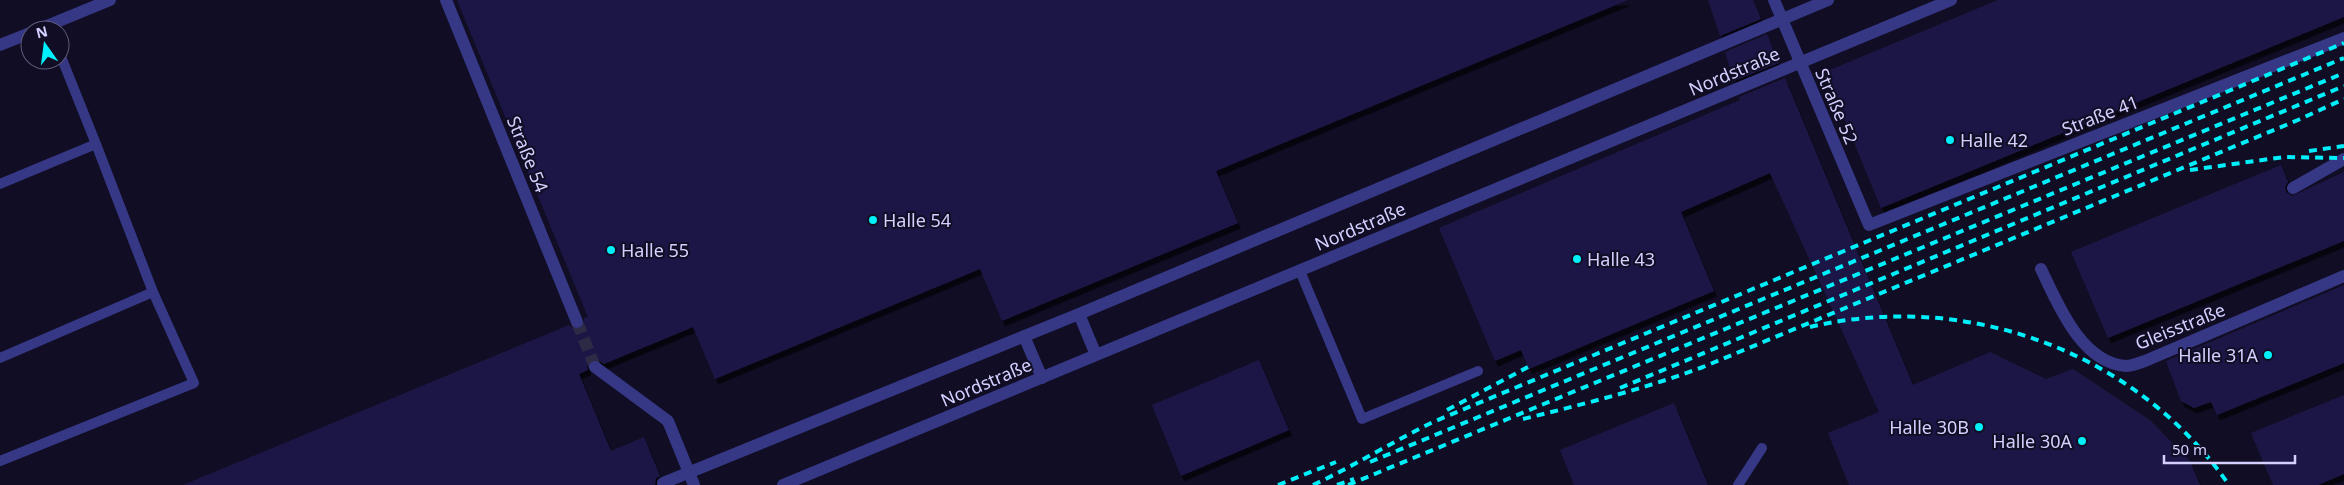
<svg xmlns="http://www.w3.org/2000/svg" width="2344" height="485" font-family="'Noto Sans',sans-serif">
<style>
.building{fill:#1f1846;filter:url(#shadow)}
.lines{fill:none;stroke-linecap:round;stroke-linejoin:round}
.minor-tunnel{stroke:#2d2a45;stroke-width:12;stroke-dasharray:12 6;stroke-linecap:butt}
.service{stroke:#363785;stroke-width:10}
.minor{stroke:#363785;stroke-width:12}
.tertiary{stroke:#363785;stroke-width:12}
.rail{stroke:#00f0fb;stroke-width:4;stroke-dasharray:8 6;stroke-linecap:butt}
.poi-dot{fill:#00f0fb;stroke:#100d24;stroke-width:2}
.labels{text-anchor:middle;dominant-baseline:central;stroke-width:4;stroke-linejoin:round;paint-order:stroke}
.street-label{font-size:18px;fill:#d3d0ff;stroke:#100d24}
.poi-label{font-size:18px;fill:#d3d0ff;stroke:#100d24;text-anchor:start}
</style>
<defs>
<filter id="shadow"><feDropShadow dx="3" dy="5.5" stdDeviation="0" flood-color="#0009"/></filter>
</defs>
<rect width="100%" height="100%" fill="#100d24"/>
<path class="building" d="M457 0H1628L1216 171 1238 223 1002 321 980 269 715 379 693 327 604 364 596 359 591 360 587 366 588 370 579 374 611 451 644 437 660 476 656 478 655 485H183L569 325 575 330 584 327V318L588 317Z
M1708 0H1753L1761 19 1720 36Z
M1998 0H2344V17L1881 208 1825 72Z
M1767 34 1779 63 1734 81 1725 52Z
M1785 78 1913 385 1990 352 2046 379 2073 369 2151 421 2190 461 2200 485H1849L1828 433 1879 412 1770 173 1681 212 1714 291 1529 369 1521 350 1495 361 1439 228 1740 100 1739 97Z
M2281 165 2288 182 2285 187 2286 192 2292 196 2344 172V241L2108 338 2071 252Z
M2344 285V363L2217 415 2211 402 2194 408 2181 401 2166 361Z
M1259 360 1289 430 1181 476 1152 405Z
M2344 395V474L2318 485H2273L2251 433Z
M1674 403 1708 485H1574L1560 450Z"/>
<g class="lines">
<path class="minor-tunnel" d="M577 322 595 367"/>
<path class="service" d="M0 184 96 144 60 54
M1300 271 1362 419 1478 371
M0 358 153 292 96 144
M0 461 194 383 153 292
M1738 485 1762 448"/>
<path class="minor" d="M446 0 577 322
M1774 0 1869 225 2344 38
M37 30 110 0
M0 45 30 33
M2293 188 2344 159
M2041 269C2058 304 2081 363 2126 366 2132 366 2139 363 2145 361L2344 276
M595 367 668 421 694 485"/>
<path class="tertiary" d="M1079 314 1096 355
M1024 336 1042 378
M663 483 1079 314 1828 0
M783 485 1951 0"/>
<path class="rail" d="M2309 151 2344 146
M2190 170 2284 157 2344 158
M1810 327C1967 290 2137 352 2229 485
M1620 388 2344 86
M1447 410 1528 367
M1523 419C1584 404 1644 389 1703 367L2298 120 2344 99
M1370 462 2344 58
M1278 485 1336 462
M1313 485C1354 466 1392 442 1433 422L2344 43
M1337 485 1354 479
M1348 485 2344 73"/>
</g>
<g class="poi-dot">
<circle cx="1950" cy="140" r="5"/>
<circle cx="873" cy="220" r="5"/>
<circle cx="611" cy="250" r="5"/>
<circle cx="1577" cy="259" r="5"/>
<circle cx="2268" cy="355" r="5"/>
<circle cx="1979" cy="427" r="5"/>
<circle cx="2082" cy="441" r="5"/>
</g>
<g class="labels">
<g class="street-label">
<text transform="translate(1734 71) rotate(-23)">Nordstraße</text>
<text transform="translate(1837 106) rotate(67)">Straße 52</text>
<text transform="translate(2100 115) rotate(-21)">Straße 41</text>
<text transform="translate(528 154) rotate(68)">Straße 54</text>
<text transform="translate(1360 226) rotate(-23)">Nordstraße</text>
<text transform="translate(2180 326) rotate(-22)">Gleisstraße</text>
<text transform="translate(986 382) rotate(-23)">Nordstraße</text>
</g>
<g class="poi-label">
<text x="1960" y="140">Halle 42</text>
<text x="883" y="220">Halle 54</text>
<text x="621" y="250">Halle 55</text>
<text x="1587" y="259">Halle 43</text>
<text x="2258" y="355" text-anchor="end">Halle 31A</text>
<text x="1969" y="427" text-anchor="end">Halle 30B</text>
<text x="2072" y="441" text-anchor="end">Halle 30A</text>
</g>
</g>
<g transform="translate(45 45) rotate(346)"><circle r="24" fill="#100d24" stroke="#5e5b7c"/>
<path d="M0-4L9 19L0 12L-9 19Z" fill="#00f0fb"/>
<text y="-8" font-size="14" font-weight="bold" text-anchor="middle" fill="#d3d0ff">N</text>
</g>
<path d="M2164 455v8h131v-8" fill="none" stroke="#d3d0ff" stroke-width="2.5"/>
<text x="2172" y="455" font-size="15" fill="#d3d0ff" stroke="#100d24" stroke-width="4" paint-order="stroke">50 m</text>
</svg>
